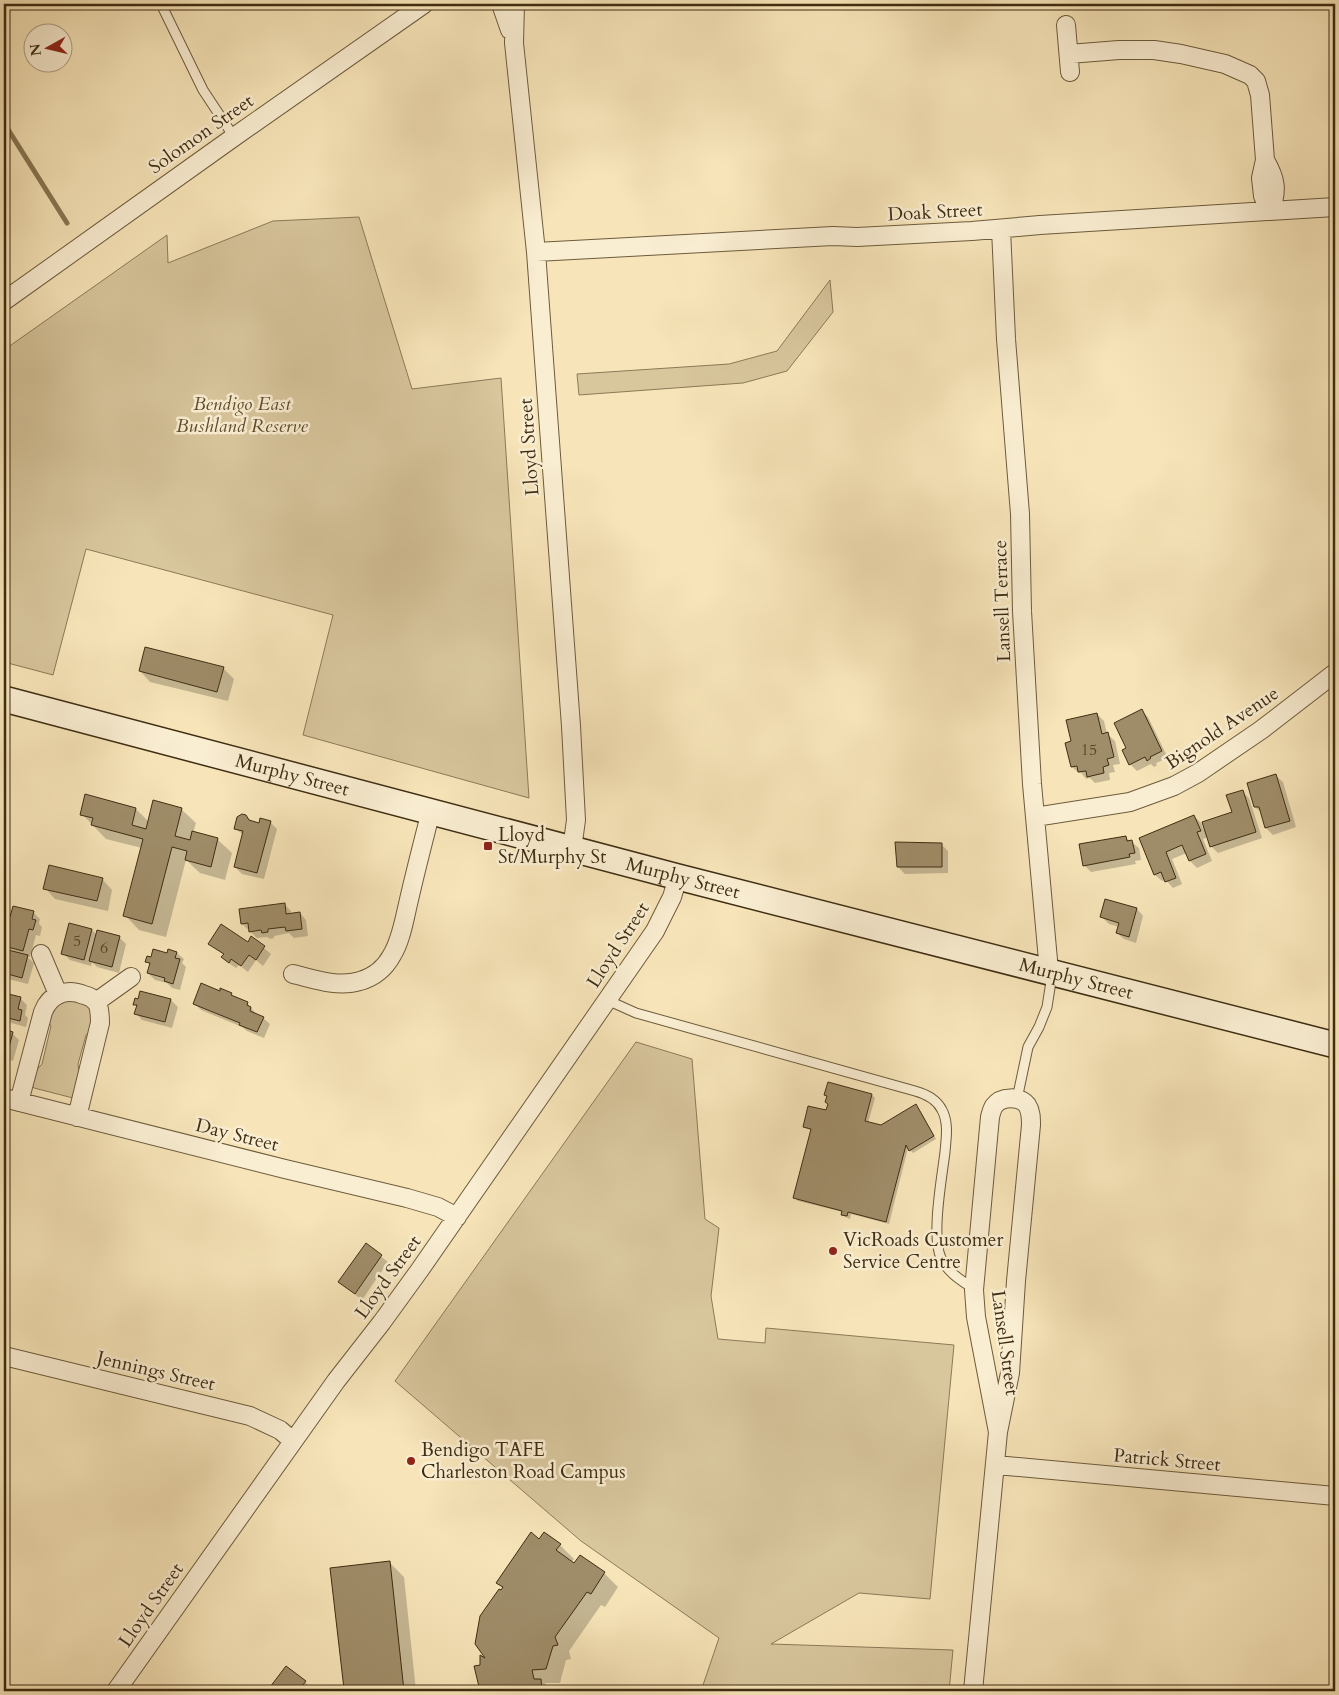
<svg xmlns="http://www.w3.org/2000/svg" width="1339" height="1695" font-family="Cardo,serif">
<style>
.green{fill:#d8c69d;stroke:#8c7a58}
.shadow{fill:#0003}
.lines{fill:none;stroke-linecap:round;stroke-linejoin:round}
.stream{stroke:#887654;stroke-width:5}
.building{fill:#9f8d69;stroke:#3f2d12}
.lane-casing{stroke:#6d5b3c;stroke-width:11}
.street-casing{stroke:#6d5b3c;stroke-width:20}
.secondary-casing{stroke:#3f2d12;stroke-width:28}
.lane{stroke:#faeed2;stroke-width:9}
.street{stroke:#faeed2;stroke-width:18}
.secondary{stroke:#faeed2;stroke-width:25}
.poi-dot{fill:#8f2418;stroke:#faeed2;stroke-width:2}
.labels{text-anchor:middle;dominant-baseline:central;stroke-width:5;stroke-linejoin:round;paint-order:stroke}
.number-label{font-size:16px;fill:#574528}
.street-label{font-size:19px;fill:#3f2d12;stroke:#faeed2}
.park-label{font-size:19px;font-style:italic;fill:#5e4c2e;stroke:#faeed2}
.poi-label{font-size:19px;fill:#3f2d12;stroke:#faeed2;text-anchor:start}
</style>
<rect width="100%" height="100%" fill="#f7e5b9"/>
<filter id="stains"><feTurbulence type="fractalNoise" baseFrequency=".004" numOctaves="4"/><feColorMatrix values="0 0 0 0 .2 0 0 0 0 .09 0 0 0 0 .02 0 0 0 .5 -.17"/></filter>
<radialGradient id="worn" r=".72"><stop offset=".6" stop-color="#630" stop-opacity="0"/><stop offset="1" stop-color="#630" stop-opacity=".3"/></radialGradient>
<path class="green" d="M359 217 412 389 501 378 529 798 303 735 333 615 86 549 53 675 4 662V350L167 235 168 263 273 221Z
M830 280 833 312 787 371 743 383 579 395 577 374 729 364 777 351Z
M63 1000C90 1002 93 1004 93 1031L86 1035 78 1064 80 1083 73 1098 34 1088 32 1086V1075L42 1064 51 1026 47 1019 50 1011Z
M636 1042 692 1059 705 1219 719 1228 711 1296 718 1339 765 1343 766 1328 954 1345 930 1599 859 1593 771 1644 953 1650 949 1691H701L719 1638 581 1541 395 1381Z"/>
<path class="shadow" d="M223 668 234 679 228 701 150 682 140 671Z
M1142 711 1148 717 1168 758 1156 763 1157 765 1154 767 1151 764 1137 771 1130 764 1128 749Z
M1097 714 1104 721 1107 734 1115 741 1120 764 1113 765 1115 772 1109 773 1110 780 1095 783 1090 778 1086 779 1081 773H1079L1072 767 1073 742Z
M1276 776 1283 782 1296 827 1273 835 1266 828 1262 813 1255 807Z
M1242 792 1249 798 1262 838 1218 853 1211 846 1208 837 1203 839 1212 861 1197 868 1190 861 1187 853 1172 859 1182 884 1173 888 1166 880 1162 881 1155 875 1140 839 1194 816 1201 823 1204 830 1205 829 1233 813Z
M136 809 149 822 181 809 196 823 193 833 217 839 232 853 225 880 200 873 186 860 166 937 139 930 125 915 142 848 106 839 82 814Z
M246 816 252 822 260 825 270 822 277 829 264 879 242 874 235 867 243 835 235 828Z
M1125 837 1139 848 1141 860 1135 861 1136 864 1091 872 1084 865Z
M941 844 948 851V873L905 874 898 867Z
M102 879 112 890 108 911 55 899 45 888Z
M284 904 291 911V914L300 913 306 920 308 936 294 938 289 933 274 936V938L270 939 267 937 257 938 242 924Z
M1137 909 1143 916 1136 943 1124 939 1117 933 1119 927 1109 924 1102 917Z
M33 912 40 919 39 924 42 927 40 936 36 935 30 957 26 956 34 963 28 984 4 978V950L11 952 4 945 8 929 4 925 11 919Z
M92 930 97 935 119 937 126 944 119 973 97 967 92 962 91 966 70 960 63 953Z
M252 938 271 954 263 966 256 960 248 972 239 965 236 968 230 964 223 957 224 955 209 943H248Z
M177 953 184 959 182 963 186 967 180 990 172 988 167 983 155 980 148 973 150 965 146 961Z
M141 992 171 1000 178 1007 172 1028 142 1020 136 1013 137 1007 135 1004 139 1000Z
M220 992 231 994 236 999 247 1003 257 1015 263 1018 270 1024 264 1038 247 1031 242 1027 201 1010 194 1003Z
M4 994 20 998 27 1005 25 1015 28 1018 26 1027 4 1021Z
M4 1031 12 1033 19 1040 13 1061 4 1058Z
M872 1095 875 1098 868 1123 881 1126 919 1109 936 1139 913 1153 908 1148 889 1224 851 1214 850 1219 845 1217 842 1214 843 1212 798 1201 795 1198 812 1130 807 1129 804 1126 827 1112Z
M366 1245 388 1262 362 1300 340 1282Z
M540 1540 560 1545 574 1559 572 1562 604 1573 618 1587 605 1607 601 1605 569 1651 571 1659 566 1660 560 1683H545L551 1691H481L475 1667 489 1662 501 1592 503 1589 498 1583Z
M389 1562 404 1577 416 1691H341H345Z
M286 1668 305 1682 312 1689 310 1691H269Z"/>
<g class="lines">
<path class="stream" d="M4 123 67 223"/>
</g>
<path class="building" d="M145 647 224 667 217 692 139 671Z
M1142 709 1162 751 1150 757 1151 758 1147 761 1145 757 1129 765 1122 750 1126 748 1114 723Z
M1097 713 1102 734 1108 732 1114 757 1107 759 1109 765 1103 767 1104 773 1087 777 1086 771 1078 772 1077 766 1071 767 1065 743 1071 741 1066 720Z
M1276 774 1290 821 1265 828 1259 807H1254L1247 783Z
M1243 790 1256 832 1210 847 1202 822 1232 812 1226 795Z
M85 794 136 808 132 825 146 829 153 800 182 808 175 836 190 840 192 831 218 838 211 867 185 860 187 851 172 847 152 924 123 916 143 839 91 825 93 818 80 815Z
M242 814 246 815 249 820 259 823 260 818 271 821 257 873 234 867 243 831 234 829 237 817Z
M1194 815 1201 831 1197 832 1206 854 1189 861 1182 845 1166 852 1176 878 1165 882 1161 872 1154 875 1139 838Z
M1126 836 1127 841 1132 840 1135 853 1129 854 1130 857 1083 866 1079 844Z
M895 842 942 843V867H897Z
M49 865 103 878 97 901 43 889Z
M1105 899 1137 908 1129 937 1116 933 1119 923 1100 917Z
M285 903 286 914 300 912 302 929 286 931 285 927 268 929V932L262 933 261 930 249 932 248 923 241 924 239 909Z
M13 906 34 911 32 919 36 920 33 930 29 929 23 951 4 946 7 927 4 925V921L5 916 10 917Z
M69 923 92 929 84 960 61 954Z
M221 924 248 942 251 936 265 946 256 960 249 955 241 966 231 959 229 963 221 957 224 954 208 944Z
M97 930 120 936 112 967 89 961Z
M4 949 28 955 22 978 4 973Z
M153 949 167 953 168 949 177 952 175 958 180 959 173 984 164 981 165 978 147 973 150 963 145 962 147 956 151 957Z
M201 983 220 991V988L232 993 231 995 248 1002 247 1005 251 1007 250 1011 264 1017 257 1032 239 1025 240 1023 193 1004Z
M140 991 171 999 165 1022 134 1014 137 1005H133L135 998 138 999Z
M4 993 21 997 18 1009 22 1010 20 1021 4 1017Z
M4 1029 13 1032 7 1055 4 1054Z
M828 1082 872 1094 865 1121 881 1125 916 1104 934 1136 909 1151 906 1145 886 1222 848 1212 847 1216 841 1215 842 1211 793 1198 811 1129 803 1127 808 1106 826 1110 828 1104 825 1102 827 1096 824 1095Z
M366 1243 382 1255 355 1294 338 1282Z
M531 1532 539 1539 544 1532 561 1544 556 1550 574 1563 580 1555 605 1572 591 1594 587 1592 555 1637 558 1645 553 1646 546 1669 532 1670 534 1679H541L542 1691H480L474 1666 480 1665V1655L485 1658 475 1644 480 1616 499 1589 501 1590 503 1587 496 1583Z
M390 1561 404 1691H333L344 1689 330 1568Z
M286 1666 306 1681 298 1691H267Z"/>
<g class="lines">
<g class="lane-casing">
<path id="lane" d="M161 4 203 90 234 137
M607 1000 636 1013 915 1091C926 1094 937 1100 942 1110 949 1123 946 1139 945 1152 942 1177 931 1236 941 1258 947 1272 962 1281 974 1289
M1017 1099 1028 1047 1039 1027 1047 1007 1052 975"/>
</g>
<g class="street-casing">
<path id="street" d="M501 4 510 30
M515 4 514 43 536 252 571 726 576 820 572 849
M1066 25 1070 72
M1069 54 1119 50H1154L1181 54 1225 64 1250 75 1256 81 1260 95 1265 160 1261 178 1263 196 1270 211
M1265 160C1276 179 1278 190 1270 211
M1001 229 1006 339 1020 514 1022 611 1032 784 1049 971
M536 252 833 236 857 237 972 231 1040 225 1335 207
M4 301 234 137 424 4
M1035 817 1130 802 1174 786 1198 773 1261 730 1335 673
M41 954 58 994
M293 974C314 979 338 988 360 981 374 977 385 968 392 955 401 940 404 921 408 904 415 873 423 842 431 811
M96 1002 131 977
M4 1098 285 1169 407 1198 438 1207 457 1217
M19 1102 43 1012C50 994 66 988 84 995 89 996 94 999 97 1003 100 1009 100 1016 100 1023L77 1117
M4 1356 250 1416 280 1430 293 1441
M996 1465 1335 1496
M116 1691 336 1381 382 1322 419 1271 655 931 672 897 678 877
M973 1691 998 1432 1010 1373 1016 1281 1031 1125C1031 1118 1031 1111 1027 1105 1020 1096 1001 1096 994 1106 992 1109 991 1113 990 1117L974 1290 976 1317 998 1432"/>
</g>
<g class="secondary-casing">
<g id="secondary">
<path id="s1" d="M4 699 678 877 1335 1045"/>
</g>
</g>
<use href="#lane" class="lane"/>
<use href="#street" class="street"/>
<use href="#secondary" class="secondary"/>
</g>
<g class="poi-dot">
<rect x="483" y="841" width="10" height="10" rx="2.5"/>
<circle cx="833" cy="1251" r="5"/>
<circle cx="411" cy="1461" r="5"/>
</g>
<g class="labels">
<g class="number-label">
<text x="1089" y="750">15</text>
<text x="77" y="941">5</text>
<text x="104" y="948">6</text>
</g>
<g class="street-label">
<text transform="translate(201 134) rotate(-35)">Solomon Street</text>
<text transform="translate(935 212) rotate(-3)">Doak Street</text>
<text transform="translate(529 447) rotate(-94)">Lloyd Street</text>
<text transform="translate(1002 601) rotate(-92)">Lansell Terrace</text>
<text transform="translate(1222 728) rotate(-34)">Bignold Avenue</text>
<text stroke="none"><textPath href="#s1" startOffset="298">Murphy Street</textPath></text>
<text stroke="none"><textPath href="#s1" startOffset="702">Murphy Street</textPath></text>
<text transform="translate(618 945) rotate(-57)">Lloyd Street</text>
<text stroke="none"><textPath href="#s1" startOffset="1108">Murphy Street</textPath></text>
<text transform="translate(237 1135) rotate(14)">Day Street</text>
<text transform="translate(388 1277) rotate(-54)">Lloyd Street</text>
<text transform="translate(1005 1343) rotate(82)">Lansell Street</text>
<text transform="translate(156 1371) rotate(13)">Jennings Street</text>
<text transform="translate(1167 1460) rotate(5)">Patrick Street</text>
<text transform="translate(151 1605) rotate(-55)">Lloyd Street</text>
</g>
<g class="park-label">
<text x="242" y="404">Bendigo East<tspan x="242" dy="22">Bushland Reserve</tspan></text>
</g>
<g class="poi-label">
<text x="498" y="835">Lloyd<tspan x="498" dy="22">St/Murphy St</tspan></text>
<text x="843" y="1240">VicRoads Customer<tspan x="843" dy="22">Service Centre</tspan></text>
<text x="421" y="1450">Bendigo TAFE<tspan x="421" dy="22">Charleston Road Campus</tspan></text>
</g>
</g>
<rect width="1339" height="1695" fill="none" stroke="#f7e5b9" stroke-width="20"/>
<rect x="5" y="5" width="1329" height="1685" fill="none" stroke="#3f2d12" stroke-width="2.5"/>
<rect x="10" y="10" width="1319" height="1675" fill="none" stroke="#3f2d12"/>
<g transform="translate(48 48) rotate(262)"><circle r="24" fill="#faeed2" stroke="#afa185"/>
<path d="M0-4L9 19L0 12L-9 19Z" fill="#8f2418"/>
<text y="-8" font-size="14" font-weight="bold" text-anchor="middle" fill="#3f2d12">N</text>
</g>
<rect width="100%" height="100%" filter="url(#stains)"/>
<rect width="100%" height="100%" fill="url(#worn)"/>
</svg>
